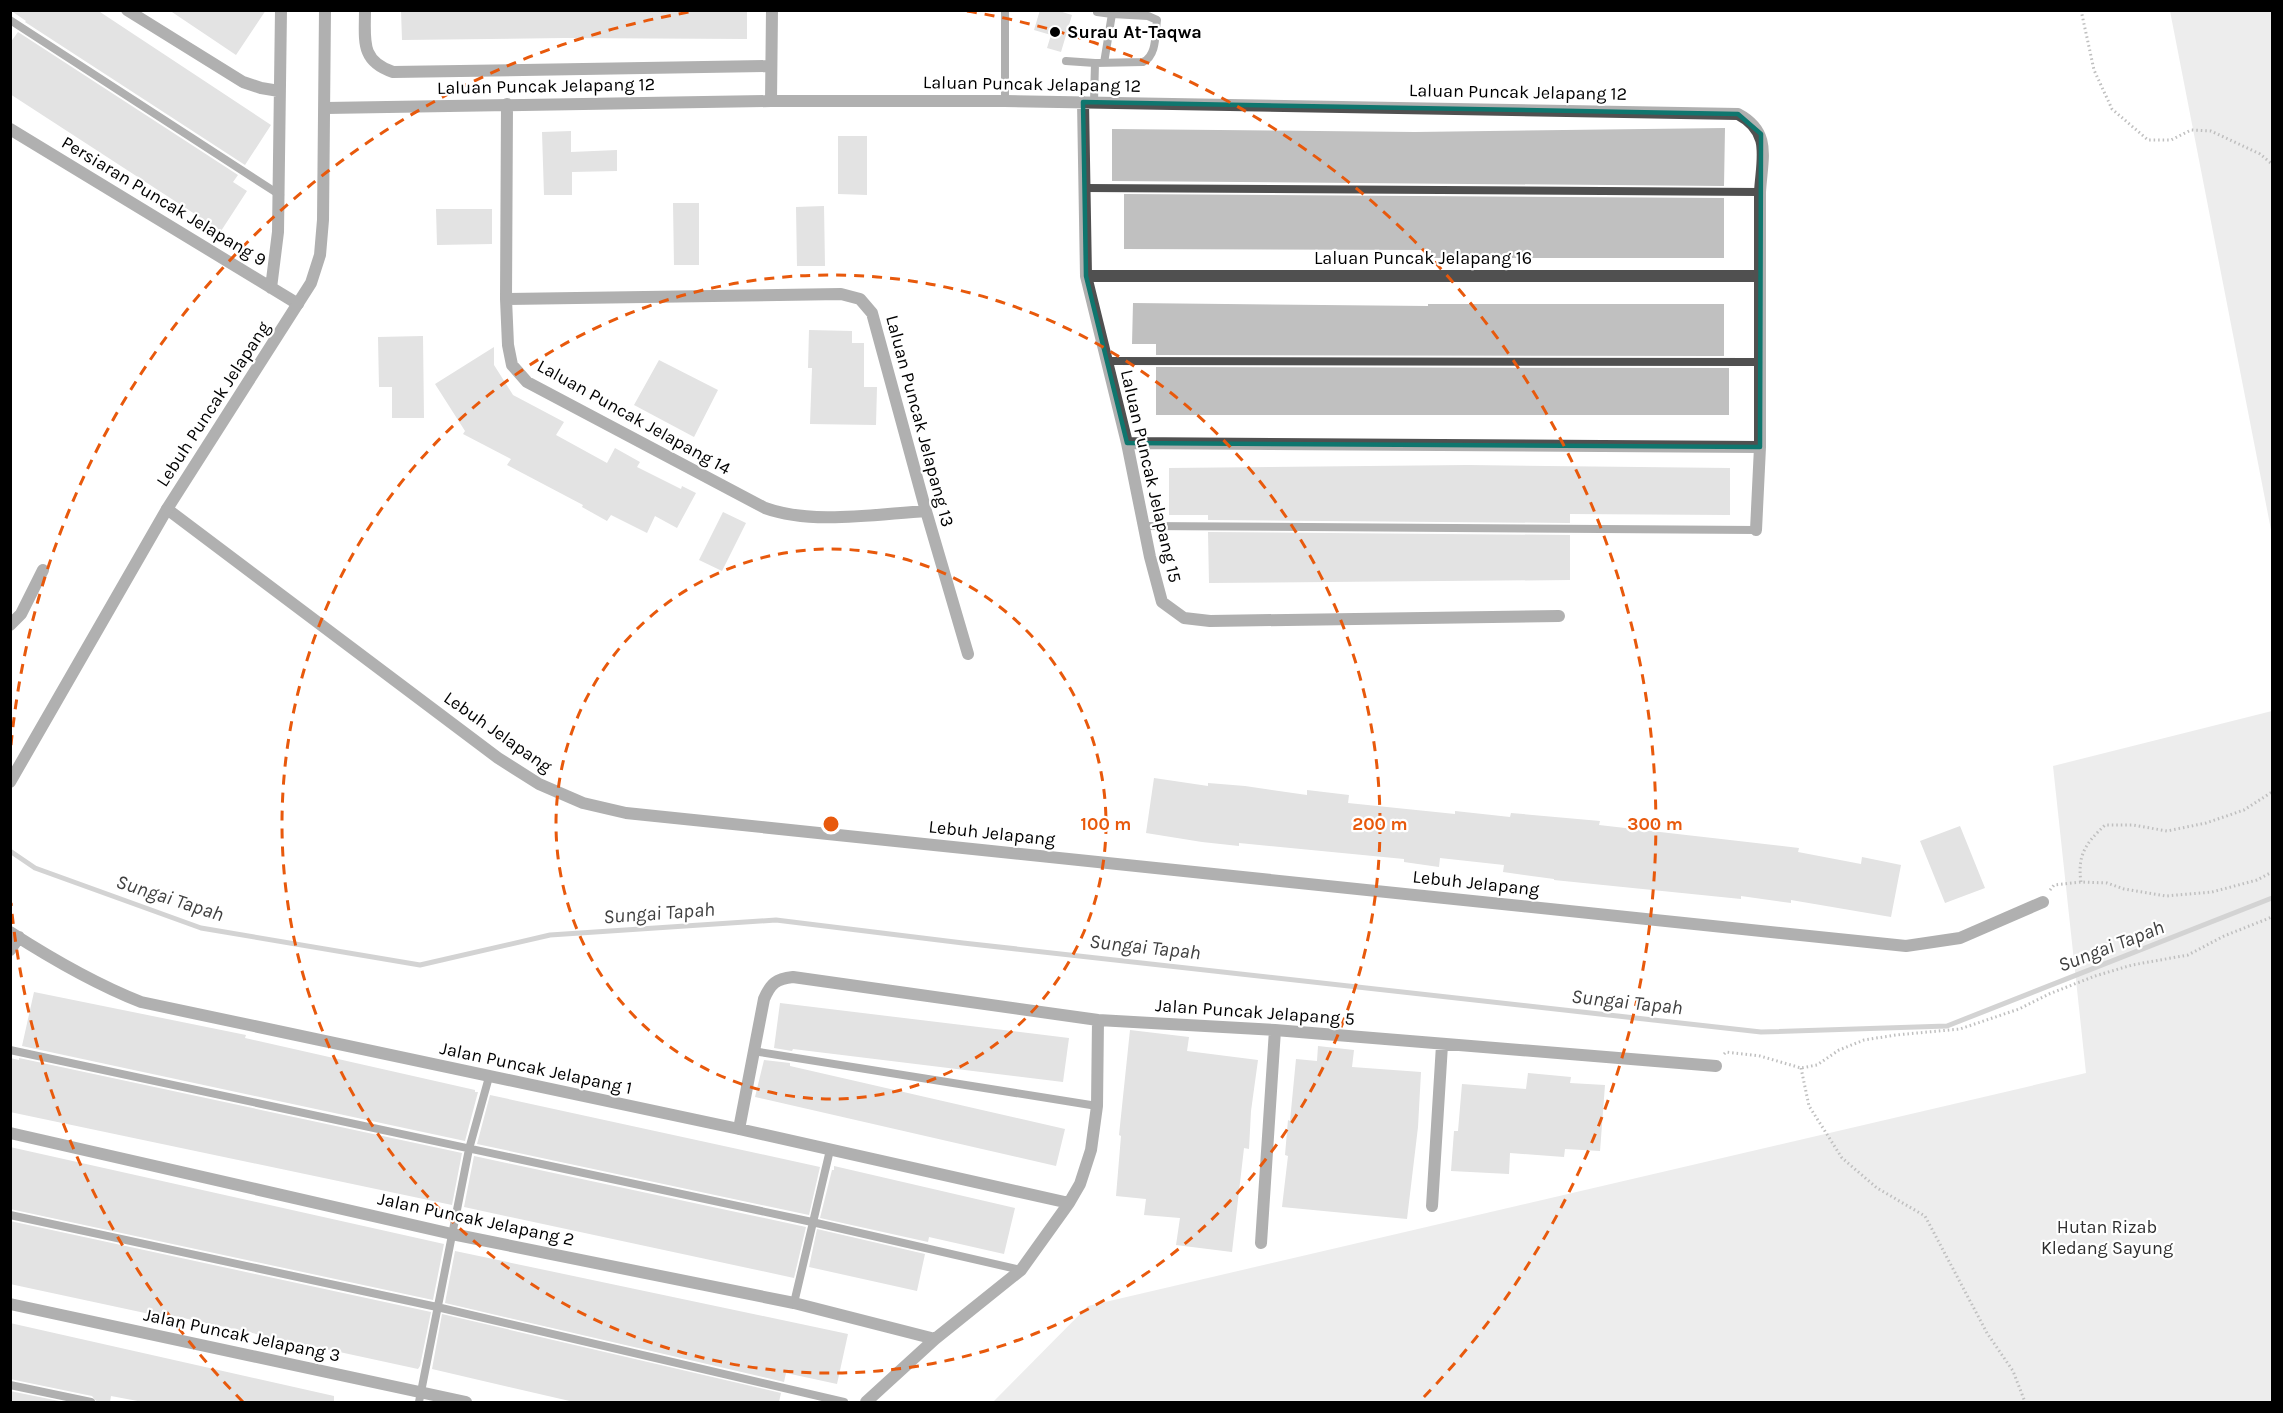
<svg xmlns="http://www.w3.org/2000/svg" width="2283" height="1413" font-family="Karla,sans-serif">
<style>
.green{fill:#d7d7d7}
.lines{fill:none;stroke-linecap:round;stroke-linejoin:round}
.stream{stroke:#9e9e9e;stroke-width:5}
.building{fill:#c0c0c0}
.path{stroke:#727272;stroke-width:3;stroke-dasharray:1.5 3;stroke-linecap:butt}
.service{stroke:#505050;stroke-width:8}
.minor{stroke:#505050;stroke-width:12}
.tertiary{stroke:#505050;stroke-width:12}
.marked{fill:none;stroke:#0f766e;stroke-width:4.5;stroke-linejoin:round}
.ring{fill:none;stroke:#e8590c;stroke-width:3;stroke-dasharray:10 8}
.poi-dot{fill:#000;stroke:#fff;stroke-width:2}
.labels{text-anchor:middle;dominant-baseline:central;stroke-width:4.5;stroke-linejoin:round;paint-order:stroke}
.poi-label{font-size:18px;font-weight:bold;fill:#000;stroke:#fff;text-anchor:start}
.street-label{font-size:18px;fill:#000;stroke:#fff}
.park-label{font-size:18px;fill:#2e2e2e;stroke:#fff}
.water-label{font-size:20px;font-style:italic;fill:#3f3f3f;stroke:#fff}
.centre{fill:#e8590c;stroke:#fff;stroke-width:3}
.ring-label{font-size:18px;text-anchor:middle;font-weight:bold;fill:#e8590c;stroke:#fff;stroke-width:4.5;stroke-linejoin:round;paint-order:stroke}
</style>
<rect width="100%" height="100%" fill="#fff"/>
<path class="green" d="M2170 11H2272V535Z
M2272 711V1402H993L1088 1306 2086 1073 2053 766Z"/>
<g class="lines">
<path class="stream" d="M10 851 35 868 201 928 420 965 550 935 776 920 963 943 1761 1032 1947 1026 2272 898"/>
</g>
<path class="building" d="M10 10H97L271 125 245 165 25 22 26 21Z
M169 10H266L236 55Z
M401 10H747V39L564 38 402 40Z
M1040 10H1056L1072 15 1061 52 1047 48 1051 35 1034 30Z
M18 32 238 175 233 182 247 191 221 231 10 94V43Z
M1725 128 1724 186 1112 181V129L1415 132Z
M571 131V152L617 150V171L572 172V195H544L542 132Z
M838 136H867V195L838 194Z
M1124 194 1724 198V258H1431V250L1124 249Z
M673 203H699V265H674Z
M824 206 825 266H797L796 207Z
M436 209H492V244L437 245Z
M1133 303 1428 306V304H1724V356L1156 355V344H1132Z
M809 330 852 331V343H864V387H877L876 425 810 424 812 368H808Z
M423 336 424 418H392V387H379L378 337Z
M494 347V365L513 395 564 422 556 435 607 463 615 448 640 462 637 467 681 489 682 486 696 493 677 528 655 516 647 533 611 515 607 521 582 507 583 505 507 465 511 459 463 434 465 431 435 384Z
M659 360 718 390 694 437 634 405Z
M1156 367 1729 368V415H1156Z
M1468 465 1730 468V515L1570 514V523L1208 520V515H1169V468Z
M723 512 746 523 722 571 699 560Z
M1208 532 1570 535V580L1209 583Z
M1154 778 1208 786V783L1245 786 1307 795V790L1349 795 1348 803 1455 814V811L1510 817 1511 813 1600 821 1599 825 1799 848 1798 852 1861 864 1862 857 1901 865 1891 917 1791 900V903L1741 896V899L1554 880V879L1503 872 1504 865 1440 858 1439 867 1404 862V859L1239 843V846L1202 842 1146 833Z
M1960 826 1985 888 1945 903 1920 841Z
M34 992 246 1035 245 1038 475 1090V1092H478L465 1141 22 1046Z
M780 1003 1069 1038 1063 1082 793 1049 792 1051 774 1048Z
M1130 1030 1189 1037 1187 1051 1258 1060 1251 1111 1249 1149 1244 1148 1232 1252 1176 1245 1180 1218 1144 1215 1146 1199 1116 1196 1121 1136 1119 1135Z
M1318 1046 1354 1050 1352 1067 1421 1072 1418 1127 1407 1219 1282 1207 1288 1156 1285 1155 1288 1120 1290 1121 1296 1059 1317 1061Z
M10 1058 19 1060V1058L462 1153 452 1205 10 1112Z
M764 1060 790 1063V1066L1065 1129 1056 1166 755 1097Z
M1528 1073 1571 1077 1570 1083 1605 1085 1600 1151 1565 1149 1564 1157 1510 1153 1509 1174 1451 1171 1454 1131H1458L1462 1084 1526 1089Z
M490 1095 820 1167 809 1215 477 1144Z
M10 1147 444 1244 433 1300 10 1209Z
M474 1156 806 1227 794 1278 464 1207Z
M834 1166 1015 1208 1004 1254 929 1237 928 1242 820 1218 832 1170H834Z
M10 1221 431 1312 420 1366 418 1369 174 1316 173 1319 10 1284Z
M817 1229 925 1254 917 1291 809 1267Z
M455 1251 848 1334 837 1384 786 1373 784 1382 445 1303Z
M442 1314 781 1393 779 1402H574L432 1369Z
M10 1323 334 1396V1402H143L111 1396 110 1402H97L92 1396 10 1379Z
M10 1391 64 1402H10Z"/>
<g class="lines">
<path class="path" d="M2081 10 2094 70 2112 109 2148 140H2171L2191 130 2211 131 2260 154 2272 164
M2081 882C2077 855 2086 843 2105 825H2133L2167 831 2206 823 2244 810 2272 792
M2050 890 2054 885 2081 882 2107 883 2124 889 2166 896 2212 892 2257 880 2272 872
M1724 1054 1726 1052 1760 1056 1801 1068 1817 1065 1839 1050 1864 1040 1896 1035 1960 1029 2019 1009 2049 994 2095 976 2132 965 2188 955 2224 936 2272 917
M1801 1068 1809 1106 1842 1158 1877 1188 1925 1216 1987 1333 2013 1371 2025 1402"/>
<path class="service" d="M1097 12 1112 14
M10 20 280 195
M1066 61 1095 63 1094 102
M1095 63 1143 62C1157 56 1155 34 1157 20L1148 16 1112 14 1104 63
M1005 101V10
M1084 188 1760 192
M1106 361 1761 362
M1144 526 1756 530
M10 1050 812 1222 1021 1270
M753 1051 1097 1106
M10 1215 437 1307 844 1402
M794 1303 830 1150
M10 1385 91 1402
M419 1402 469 1149 489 1077"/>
<path class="minor" d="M127 10 243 82 261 88 279 91
M365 10C365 40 360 61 393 72L771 66
M771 101 772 10
M1083 102 1086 276 1127 443 1150 557 1162 602 1184 618 1210 621 1559 616
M507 104 506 299 508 345 512 365 527 382 765 508C812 525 876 514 926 511
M326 108 771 101H1005L1738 114C1772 132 1762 158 1760 192V447L1756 530
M10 129 298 304
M1086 276H1760
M271 288 278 232 281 10
M506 299 841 294 860 299 872 313 926 511 968 654
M1127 443 1760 447
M167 509 498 758 539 784 583 803 626 813 1906 946 1960 938 2043 902
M10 625 21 614 43 570
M10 932C52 959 95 984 141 1002L739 1129 1069 1203
M10 950 19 937
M739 1129 764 999C771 983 776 979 793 977L1098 1020 1275 1030 1716 1066
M10 1133 452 1234 794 1303 935 1339
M1432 1206 1442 1045
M1261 1243 1275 1030
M10 1304 466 1402
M866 1402 935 1339 1021 1270 1069 1203 1080 1184 1091 1150 1097 1106 1098 1020"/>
<path class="tertiary" d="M10 782 167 509 311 283 320 255 323 220 325 10"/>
</g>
<path d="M0 0H2283V1413H0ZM1083 102 1738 114 1761 134 1760 447 1127 443 1086 276Z" fill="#fff" fill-opacity=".55" fill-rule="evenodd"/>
<path class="marked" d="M1083 102 1738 114 1761 134 1760 447 1127 443 1086 276Z"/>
<g class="ring">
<circle cx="831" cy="824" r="275"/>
<circle cx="831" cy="824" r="549"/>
<path d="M243 1402A824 824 0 0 1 11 903M11 745A824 824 0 0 1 695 11M967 11A824 824 0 0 1 1419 1402"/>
</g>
<circle class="poi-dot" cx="1055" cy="32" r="6"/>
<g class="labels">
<g class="poi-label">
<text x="1067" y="32">Surau At-Taqwa</text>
</g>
<g class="street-label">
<text transform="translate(1032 84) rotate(1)">Laluan Puncak Jelapang 12</text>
<text transform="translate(546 86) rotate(-1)">Laluan Puncak Jelapang 12</text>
<text transform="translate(1518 92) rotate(1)">Laluan Puncak Jelapang 12</text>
<text transform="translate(164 201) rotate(31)">Persiaran Puncak Jelapang 9</text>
<text x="1423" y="258">Laluan Puncak Jelapang 16</text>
<text transform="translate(213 404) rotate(-57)">Lebuh Puncak Jelapang</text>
<text transform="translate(634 417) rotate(29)">Laluan Puncak Jelapang 14</text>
<text transform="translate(920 421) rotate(75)">Laluan Puncak Jelapang 13</text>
<text transform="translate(1151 476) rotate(77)">Laluan Puncak Jelapang 15</text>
<text transform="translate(498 732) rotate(35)">Lebuh Jelapang</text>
<text transform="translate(992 833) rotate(6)">Lebuh Jelapang</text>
<text transform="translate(1476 883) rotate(6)">Lebuh Jelapang</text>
<text transform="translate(1255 1012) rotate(4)">Jalan Puncak Jelapang 5</text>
<text transform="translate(536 1068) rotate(12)">Jalan Puncak Jelapang 1</text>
<text transform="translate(476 1219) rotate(12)">Jalan Puncak Jelapang 2</text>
<text transform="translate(242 1335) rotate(12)">Jalan Puncak Jelapang 3</text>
</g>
<g class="park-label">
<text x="2107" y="1227">Hutan Rizab<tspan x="2107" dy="21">Kledang Sayung</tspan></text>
</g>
<g class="water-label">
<text transform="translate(170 898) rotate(18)">Sungai Tapah</text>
<text transform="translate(659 913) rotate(-4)">Sungai Tapah</text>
<text transform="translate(2111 946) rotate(-21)">Sungai Tapah</text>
<text transform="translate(1145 947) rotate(6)">Sungai Tapah</text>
<text transform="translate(1627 1002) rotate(6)">Sungai Tapah</text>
</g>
</g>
<circle cx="831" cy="824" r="9" class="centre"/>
<g class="ring-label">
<text x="1106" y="830">100 m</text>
<text x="1380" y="830">200 m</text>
<text x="1655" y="830">300 m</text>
</g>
<rect width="2283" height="1413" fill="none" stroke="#000000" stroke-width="24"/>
</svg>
